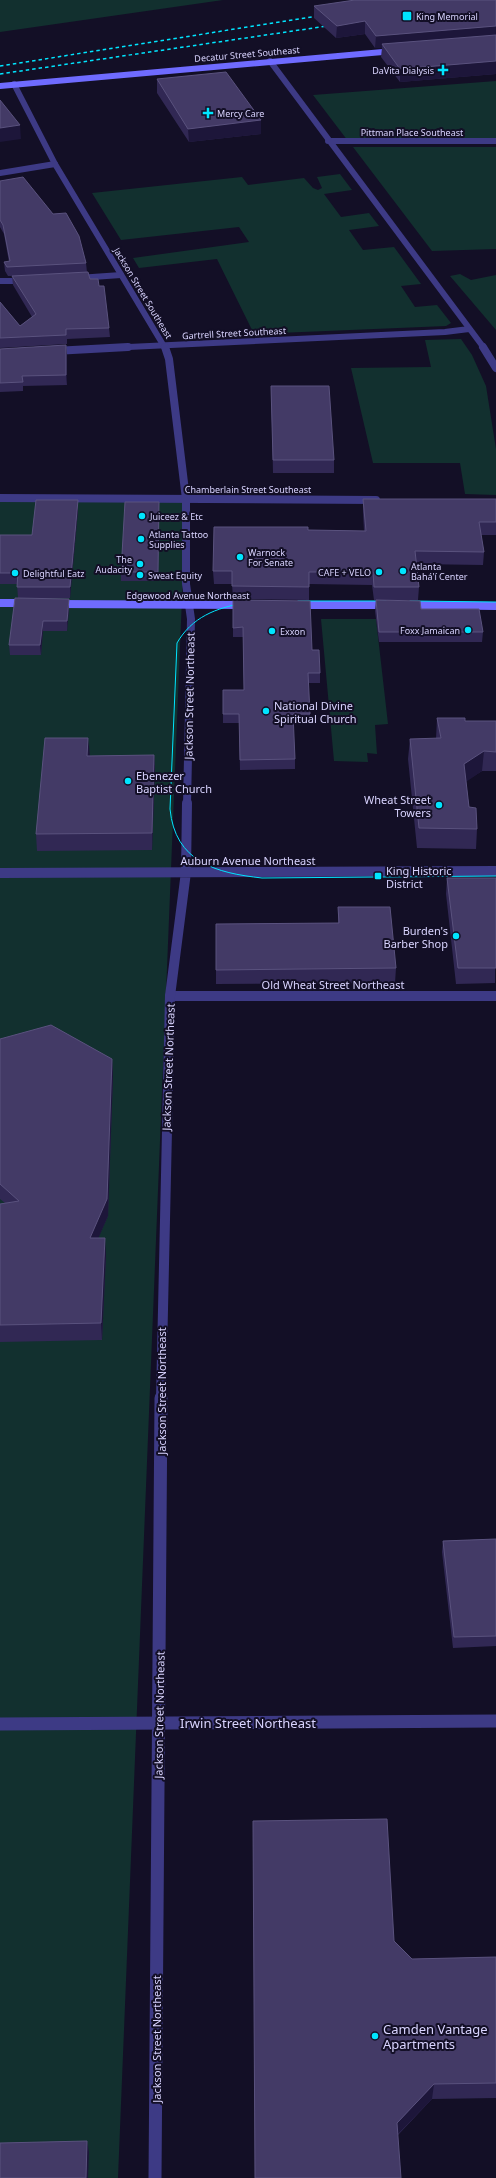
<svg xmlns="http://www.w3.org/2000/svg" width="496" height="2178" font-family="'Noto Sans',sans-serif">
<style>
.green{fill:#12302f}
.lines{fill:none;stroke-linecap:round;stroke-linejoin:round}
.minor-far2{stroke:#3d3a85;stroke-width:6}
.minor-far1{stroke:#3d3a85;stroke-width:8}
.minor{stroke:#3d3a85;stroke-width:10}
.tertiary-far3{stroke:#3d3a85;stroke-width:6}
.tertiary-far2{stroke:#3d3a85;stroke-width:8}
.tertiary-far1{stroke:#3d3a85;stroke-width:10}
.tertiary{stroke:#3d3a85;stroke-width:13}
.secondary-far1{stroke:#6f6bff;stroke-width:6}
.secondary{stroke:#6f6bff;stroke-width:8}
.tram{stroke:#00e5ff;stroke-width:1}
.rail{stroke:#00e5ff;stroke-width:1.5;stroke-dasharray:3.5 3;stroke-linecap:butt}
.wall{fill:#312854}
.shaded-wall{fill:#1d163a}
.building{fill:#433a66;stroke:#5a527e}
.poi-dot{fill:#00e5ff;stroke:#130f26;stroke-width:1.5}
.labels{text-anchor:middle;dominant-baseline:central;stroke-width:4;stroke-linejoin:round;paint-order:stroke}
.far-poi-label{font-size:9px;fill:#d9d4ff;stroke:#130f26;text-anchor:start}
.far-street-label{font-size:9px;fill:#d9d4ff;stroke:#130f26}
.street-label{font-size:11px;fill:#d9d4ff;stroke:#130f26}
.poi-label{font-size:11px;fill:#d9d4ff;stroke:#130f26;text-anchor:start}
.near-street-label{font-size:13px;fill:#d9d4ff;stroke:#130f26}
.near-poi-label{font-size:13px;fill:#d9d4ff;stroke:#130f26;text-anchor:start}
</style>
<rect width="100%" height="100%" fill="#130f26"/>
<path class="green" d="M0 0H223L0 32Z
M496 81V141H348L313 95Z
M353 147H496V249L432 251Z
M340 174 352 190 324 194 341 217 369 213 379 226 349 230 363 250 394 247 421 284 401 286 415 307 437 305 451 323 446 326 254 334 217 259 139 268 133 258 249 242 239 227 121 240 92 193 242 177 248 185 304 178 313 188 318 190 322 188 317 177Z
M460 274 471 280 496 275V330L450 276Z
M461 339 472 355 486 386 496 449V495L465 494 460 463H373L351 368 431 367 425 340Z
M0 498 186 499 118 2178H0Z
M321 619H376L388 724 375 725 377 754 367 753 368 762 334 761Z"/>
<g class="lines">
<path class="minor-far2" d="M270 61 484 348
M328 141H496
M0 173 55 164
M78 278 121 275
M0 281H26
M107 348 445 332 469 329"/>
<path class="minor-far1" d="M483 347 496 368
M54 351 128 347
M0 498 376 500"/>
<path class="minor" d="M170 996H496"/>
<path class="tertiary-far3" d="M14 84 55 164 165 348"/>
<path class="tertiary-far2" d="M165 347 169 359 186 499V584L191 619 187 804"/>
<path class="tertiary-far1" d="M0 873 496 871
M161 1399 170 996 186 872 187 803"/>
<path class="tertiary" d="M0 1724 496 1721
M155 2178 161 1398"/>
<path class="secondary-far1" d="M0 86 394 51"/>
<path class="secondary" d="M0 603H28
M56 604 246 605
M296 605H388
M408 605 496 606"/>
<path class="tram" d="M298 601H386
M410 601 496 602
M244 603C216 608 192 617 177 643L170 809C175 862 216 873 262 878L496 876"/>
<path class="rail" d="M0 66 324 15
M0 74 334 25"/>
</g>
<path class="wall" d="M496 0V74L400 82 381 57 382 48H375L365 34 336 38 314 18V6Z
M157 79 261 120V134L189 142 157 93Z
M0 181 86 263 87 272 90 279 99 286 109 328 110 337 67 339V344L0 348V302L20 326 32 317 13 285 12 276H8L5 271 4 262H9L4 234 0 227Z
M66 345 67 385 23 386V391L0 392V349Z
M271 386 334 460V473H273Z
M363 499H496V535H481L484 552 483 565 416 564 419 587 418 600H374L372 585 309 584V600L233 599 232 584H214L213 571 308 530 364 531 363 512Z
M159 502 158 581H121V572Z
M78 511 70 598H18L17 584H0V535H32Z
M69 599V609L67 631H43L41 655H10L9 645Z
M233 600 312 650 320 673V683H308L310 714V723H293L295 759V769L240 770 239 723H223V690H244L243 637H233Z
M376 600 421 609 483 632 482 642H379L375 611Z
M437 718 465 721H496V771H482L466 781 469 807 477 829 476 849 417 848 408 759 410 739H436Z
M154 755 155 772 152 850 37 851 36 834 89 756Z
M447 878H496L495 983 456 984 446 894Z
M338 907 396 968 395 983 216 984V924L338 923Z
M0 1039 112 1059 113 1076 108 1216 98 1238 106 1255 102 1340 0 1342V1204L5 1203 0 1199Z
M496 1539V1646L453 1648 442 1552 443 1541Z
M394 1941 412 1959 496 1957V2098L432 2099 398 2135 255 2178Z"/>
<path class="shaded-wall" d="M365 21V34L336 38 337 26Z
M496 26V39L382 44V48H375L376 36Z
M496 61V74L400 82V69Z
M261 120V134L189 142 188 129Z
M20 125 21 139 0 142V128Z
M66 345 67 355V385L66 375Z
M78 500V511L70 598V587Z
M69 599V609L67 631V621Z
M43 621V631L41 655 40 645Z
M88 738 90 755 88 772 87 756Z
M484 751 482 771 463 784 464 764Z
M154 755 155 772 152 850V833Z
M112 1059 113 1076 108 1216 91 1255 90 1238Z
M105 1238 106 1255 102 1340 101 1323Z
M434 2084 432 2099 395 2137 397 2123Z
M87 2141 89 2152 88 2178H86Z"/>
<path class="building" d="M355 0H496V26L376 36 365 21 337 26 314 6Z
M496 35V61L400 69 382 44Z
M226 72 261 120 188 129 157 79Z
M0 100 20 125 0 128Z
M23 177 53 214 66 213 79 236 86 263 7 267 4 262 10 261 3 225 0 220V181Z
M88 272 90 279H98L99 286H104L109 328 66 329V335L0 338V302L20 326 36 314 12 276Z
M66 345V375L22 376 23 382 0 383V349Z
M271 386H329L334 460H273Z
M363 499H496V522H479L484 552 415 551 419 587H374L373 572H309V587L232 586V571H213L214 527H308V530L366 531Z
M36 500H78L70 587H17L18 573H0V535H32Z
M125 502H159L158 572H121Z
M15 598 69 599 67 621H43L40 645H9Z
M233 600 310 601 312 650H319L320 673H308L310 714H293L295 759 240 760 239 714H223V690H244L243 627 233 628Z
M376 600 420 601 421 609H479L483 632H379Z
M437 718H465V721H496V752L484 751 464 764 469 807 476 808 477 829 419 828 410 739 441 738Z
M45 738H88L87 756 154 755 152 833 36 834Z
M447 878H496V968H458Z
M338 907H390L396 968 216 970V924L339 923Z
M51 1025 112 1059 107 1199 90 1238H105L101 1323 0 1325V1204L19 1201 0 1184V1039Z
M496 1539V1636L454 1637 443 1541Z
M387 1819 394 1941 412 1959 496 1957V2083L434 2084 397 2123 401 2178H255L253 1821Z
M87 2141 86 2178H0V2143Z"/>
<g class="poi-dot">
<rect x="402" y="11" width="10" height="10" rx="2"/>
<path d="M441 64h4v4h4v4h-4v4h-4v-4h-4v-4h4z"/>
<path d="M206 107h4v4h4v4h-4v4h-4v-4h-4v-4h4z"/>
<circle cx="142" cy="516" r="4"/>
<circle cx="141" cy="539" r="4"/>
<circle cx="240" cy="557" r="4"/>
<circle cx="140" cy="564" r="4"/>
<circle cx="403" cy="571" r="4"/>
<circle cx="379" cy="572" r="4"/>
<circle cx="15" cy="573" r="4"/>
<circle cx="140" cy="575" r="4"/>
<circle cx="468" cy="630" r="4"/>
<circle cx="272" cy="631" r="4"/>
<circle cx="266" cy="711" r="4"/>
<circle cx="128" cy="781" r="4"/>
<circle cx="439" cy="805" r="4"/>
<rect x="374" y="872" width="8" height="8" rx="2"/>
<circle cx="456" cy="936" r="4"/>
<circle cx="375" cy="2036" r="4"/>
</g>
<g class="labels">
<g class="far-poi-label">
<text x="416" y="16">King Memorial</text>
<text x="434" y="70" text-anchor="end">DaVita Dialysis</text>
<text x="217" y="113">Mercy Care</text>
<text x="150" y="516">Juiceez &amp; Etc</text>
<text x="149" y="534">Atlanta Tattoo<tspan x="149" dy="10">Supplies</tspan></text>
<text x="248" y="552">Warnock<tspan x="248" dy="10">For Senate</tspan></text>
<text x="132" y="559" text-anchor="end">The<tspan x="132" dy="10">Audacity</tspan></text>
<text x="411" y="566">Atlanta<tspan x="411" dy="10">Bahá'í Center</tspan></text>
<text x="371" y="572" text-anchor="end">CAFE + VELO</text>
<text x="23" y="573">Delightful Eatz</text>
<text x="148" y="575">Sweat Equity</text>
<text x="460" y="630" text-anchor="end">Foxx Jamaican</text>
<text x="280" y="631">Exxon</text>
</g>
<g class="far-street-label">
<text transform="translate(247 54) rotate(-5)">Decatur Street Southeast</text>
<text x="412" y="132">Pittman Place Southeast</text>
<text transform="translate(143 293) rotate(59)">Jackson Street Southeast</text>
<text transform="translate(234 333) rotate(-3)">Gartrell Street Southeast</text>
<text x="248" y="489">Chamberlain Street Southeast</text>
<text x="188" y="595">Edgewood Avenue Northeast</text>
</g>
<g class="street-label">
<text transform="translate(189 696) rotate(-89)">Jackson Street Northeast</text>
<text x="248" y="860">Auburn Avenue Northeast</text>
<text x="333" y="984">Old Wheat Street Northeast</text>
<text transform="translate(168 1067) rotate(-88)">Jackson Street Northeast</text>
<text transform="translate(161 1391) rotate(-90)">Jackson Street Northeast</text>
<text transform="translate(159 1715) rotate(-89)">Jackson Street Northeast</text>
<text transform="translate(156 2039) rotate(-90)">Jackson Street Northeast</text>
</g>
<g class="poi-label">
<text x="274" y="705">National Divine<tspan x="274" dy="13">Spiritual Church</tspan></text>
<text x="136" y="775">Ebenezer<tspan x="136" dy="13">Baptist Church</tspan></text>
<text x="431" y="799" text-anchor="end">Wheat Street<tspan x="431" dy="13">Towers</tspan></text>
<text x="386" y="870">King Historic<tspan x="386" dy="13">District</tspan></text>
<text x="448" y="930" text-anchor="end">Burden's<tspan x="448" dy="13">Barber Shop</tspan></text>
</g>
<g class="near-street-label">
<text x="248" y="1723">Irwin Street Northeast</text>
</g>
<g class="near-poi-label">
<text x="383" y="2029">Camden Vantage<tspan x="383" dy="15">Apartments</tspan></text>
</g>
</g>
</svg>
